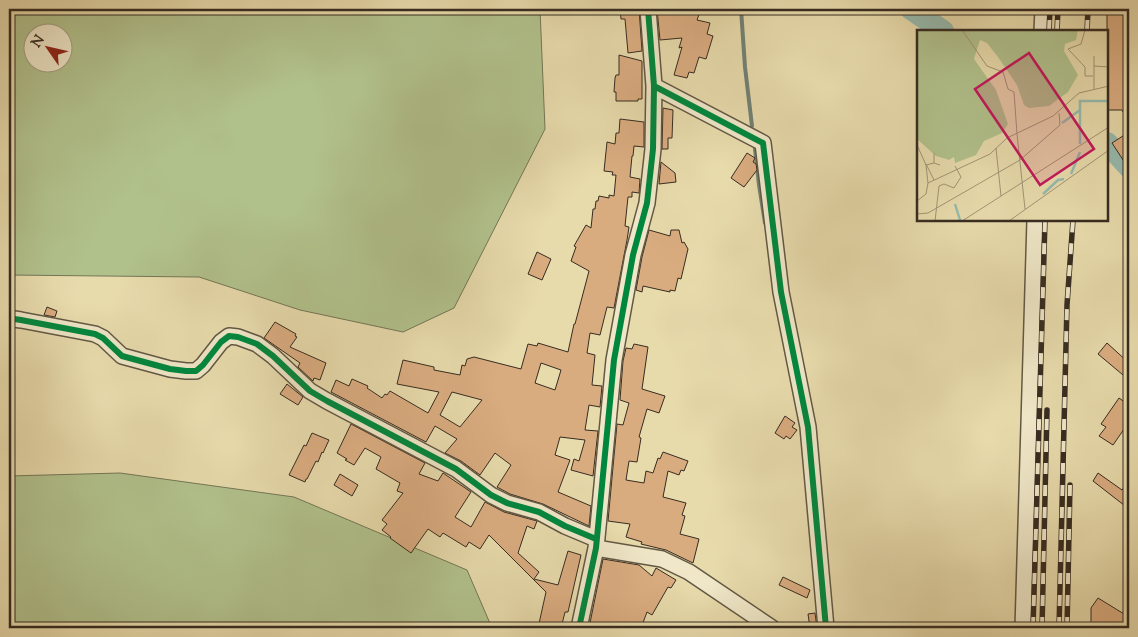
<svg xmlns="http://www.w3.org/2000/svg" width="1138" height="637" font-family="'Sorts Mill Goudy',serif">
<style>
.green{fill:#b1c18c;stroke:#747656;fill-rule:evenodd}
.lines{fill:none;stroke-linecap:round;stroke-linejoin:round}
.stream{stroke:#718175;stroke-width:4}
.river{stroke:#97baad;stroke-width:22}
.building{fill:#d9ac80;stroke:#372c21;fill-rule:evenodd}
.street-casing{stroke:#635844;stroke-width:18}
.street{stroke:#efe7c8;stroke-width:15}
.rail-casing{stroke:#372c21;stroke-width:5.5}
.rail{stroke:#efe7c8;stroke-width:4;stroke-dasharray:11;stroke-linecap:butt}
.cycleway-casing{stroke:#efe7c8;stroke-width:9}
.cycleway{stroke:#00873e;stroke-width:6}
.inset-river{fill:none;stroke:#97baad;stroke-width:2.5}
.inset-road{fill:none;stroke:#a19474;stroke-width:1}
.view{fill:#c2185b;fill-opacity:0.15;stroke:#c2185b;stroke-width:2.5}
.inset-edge{fill:none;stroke:#372c21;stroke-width:2.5}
</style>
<rect width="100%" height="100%" fill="#e7daab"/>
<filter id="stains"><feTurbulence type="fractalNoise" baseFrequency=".004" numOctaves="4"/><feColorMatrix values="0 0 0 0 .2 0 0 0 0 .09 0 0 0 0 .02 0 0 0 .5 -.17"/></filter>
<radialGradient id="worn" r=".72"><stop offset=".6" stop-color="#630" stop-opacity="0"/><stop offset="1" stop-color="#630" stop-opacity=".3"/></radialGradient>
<path class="green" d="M9 9H540L545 129 454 308 403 332 300 310 199 277 9 275ZM32 32H62V62H32Z
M120 473 294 497 467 570 492 628H9V476Z"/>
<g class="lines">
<path class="stream" d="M741 9 745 67 752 126
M755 149 759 185 765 223"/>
<path class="river" d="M911 9 943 31
M1107 143 1129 167"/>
</g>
<path class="building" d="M620 9H639L642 51 628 53 625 19H621Z
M657 9H701L697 20 710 23 707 34 713 36 706 59 699 57 694 73 689 72 687 78 674 75 682 47 679 48 682 38 660 40Z
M1107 9H1129V122L1122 110H1107Z
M619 55 642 61V99H638V101H616V92H614L615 78 616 75H619Z
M663 108 673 110 672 138H668V149H662Z
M620 119 644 122V147L634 146 633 156H632L630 177 640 179 639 193 632 192V197H628L625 226 629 227 627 240 614 308 607 307 600 335 590 333 587 353 595 355 592 385 602 386 600 407 589 405 585 430 598 431 593 476 571 470 574 459 579 461 585 440 560 437 555 455 570 460 558 492 591 506 589 526 543 504 510 494 497 487 511 465 495 453 480 475 461 461 445 453 457 439 435 426 426 442 331 392 336 380 349 386 352 379 368 386 367 388 382 398 385 394 387 395 390 391 428 413 439 392 397 384 403 360 434 367V370L460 375 462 365 465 366 467 359 474 357 521 369 528 344 537 346 538 343 568 352 574 324H575L589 271 571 261 576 247 574 246 586 225 591 228 593 209H595L596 201H598L599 196 609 198V195L614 196 616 175H612L613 172 604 171 607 142 615 144 616 133H619ZM541 363 561 370 555 390 535 383ZM452 392 482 400 460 427 440 415Z
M1129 132V169L1112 143Z
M747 153 755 158 753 162 756 164 757 170 744 187 731 178Z
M661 162 675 173 676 182 659 184Z
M649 230 670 236 671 230H679L682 243 684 242 688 249 681 279 678 278 675 291 670 290V292L643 286 642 292 636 290 642 257Z
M537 252 551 259 542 280 528 274Z
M47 307 57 311 55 317 44 315Z
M275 322 296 334 295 336 297 337 290 347 326 363 320 380 314 378 313 381 298 367 300 363 264 338Z
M1107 343 1129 363V380L1098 354Z
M634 344 648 347 642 389 665 396 659 413 647 409 639 437 641 438 637 462 629 461 626 480 644 483 646 471 653 473 658 458 660 459 663 452 688 461 684 471 681 470 679 475 668 471 663 497 686 503 682 515 685 516 680 534 699 539 693 563 666 550 641 544 642 542 626 537 630 524 608 521 617 424 623 425 629 403 620 400 623 361 626 348 632 349Z
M287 384 303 397 298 405 280 394Z
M1119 398 1129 405V422L1113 445 1099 436 1106 427 1101 424Z
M785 416 795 423 792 427 797 430 790 439 786 436 784 439 775 433Z
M351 424 425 463 419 474 438 481 443 473 471 492 455 517 471 527 485 502 504 512 537 521 534 529 527 526 518 553 539 572 534 579 558 585 568 551 581 555 568 612H565L561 628H538L546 592 489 535 480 549 469 542 466 547 443 533 440 537 428 529 411 553 390 538 391 537 382 530 387 524 382 520 403 493 397 491 400 483 376 469 381 457 365 448 354 465 345 460 347 459 337 453Z
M312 433 329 440 323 453 322 452 318 462 316 461 307 479H306L305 482 289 475 304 445 306 446Z
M1098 473 1122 490 1129 481V509L1093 481Z
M340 474 358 485 352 496 334 485Z
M603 559 639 565 652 576 656 568 676 580 671 588 668 587 652 615 647 612 641 628H589Z
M783 577 810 590 807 598 779 585Z
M1098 598 1129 617V628H1091V608Z
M815 613 817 628H810L808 614Z"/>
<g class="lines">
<g class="street-casing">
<path id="street" d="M1042 31 1043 9
M654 86 763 143 781 292 808 427 826 628
M9 321 14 319 21 320 95 334 103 338 122 356 170 369 186 371H196L203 365 221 342 229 336 238 337 257 344 273 356 310 391 327 401 456 469 491 495 507 503 539 512 565 526 596 539
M596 548 662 559 689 572 772 628
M579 628 596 548 614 360 633 255 647 203 653 149 654 86 648 9
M1023 628 1035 220"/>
</g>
<use href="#street" class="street"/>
<g class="rail-casing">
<path id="rail" d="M1049 31 1050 9
M1057 31 1058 9
M1087 31 1088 9
M1033 628 1045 220
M1042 628 1047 410
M1059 628 1067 305 1073 220
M1067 628 1070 485"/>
</g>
<use href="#rail" class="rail"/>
<g class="cycleway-casing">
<path id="cycleway" d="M654 86 763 143 781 292 808 427 826 628
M9 321 14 319 21 320 95 334 103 338 122 356 170 369 186 371H196L203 365 221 342 229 336 238 337 257 344 273 356 310 391 327 401 456 469 491 495 507 503 539 512 565 526 596 539
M579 628 596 548 614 360 633 255 647 203 653 149 654 86 648 9"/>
</g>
<use href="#cycleway" class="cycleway"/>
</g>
<g transform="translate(917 30)">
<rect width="191" height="191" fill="#e7daab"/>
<path d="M0 0H161L159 10 148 14 147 21 161 45 151 62 132 76 112 78 107 75 100 55 81 27 70 13 63 10 57 29 79 60 91 94 85 103 67 111 59 125 38 133 37 127 32 130 19 126 0 109Z" fill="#b1c18c"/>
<path class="inset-river" d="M145 93 163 80M163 114V71H192M154 144 163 122M126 164 141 150 147 149M38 174 43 190"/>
<path class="inset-road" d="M45 0 70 36 86 42 91 59 97 62 100 104M168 0 164 14 151 19 168 37V46H176M177 26V59M177 36 192 37M100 104 108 179M0 115 9 135 17 133M79 118 84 166M17 123V133L23 135M9 134 17 150M9 135 11 153M22 156 27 154 37 158 44 147 38 136M0 171 9 164 11 153 73 124 90 108 136 86 162 63 192 56M0 184 11 183 103 130 143 95 142 83M18 191 22 156M45 191 192 97M92 191 192 120"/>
<path class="view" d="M112 23 177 119 123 155 58 59Z"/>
<rect width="191" height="191" class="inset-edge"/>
</g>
<rect width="1138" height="637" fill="none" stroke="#e7daab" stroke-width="30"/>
<rect x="10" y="10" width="1118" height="617" fill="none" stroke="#372c21" stroke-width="2.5"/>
<rect x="15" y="15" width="1108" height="607" fill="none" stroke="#372c21"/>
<g transform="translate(48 48) rotate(304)"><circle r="24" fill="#efe7c8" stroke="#a59c85"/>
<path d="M0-4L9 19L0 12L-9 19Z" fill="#8f2418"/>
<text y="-8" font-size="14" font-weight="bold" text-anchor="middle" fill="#372c21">N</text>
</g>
<rect width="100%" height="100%" filter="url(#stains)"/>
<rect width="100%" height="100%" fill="url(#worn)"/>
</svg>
